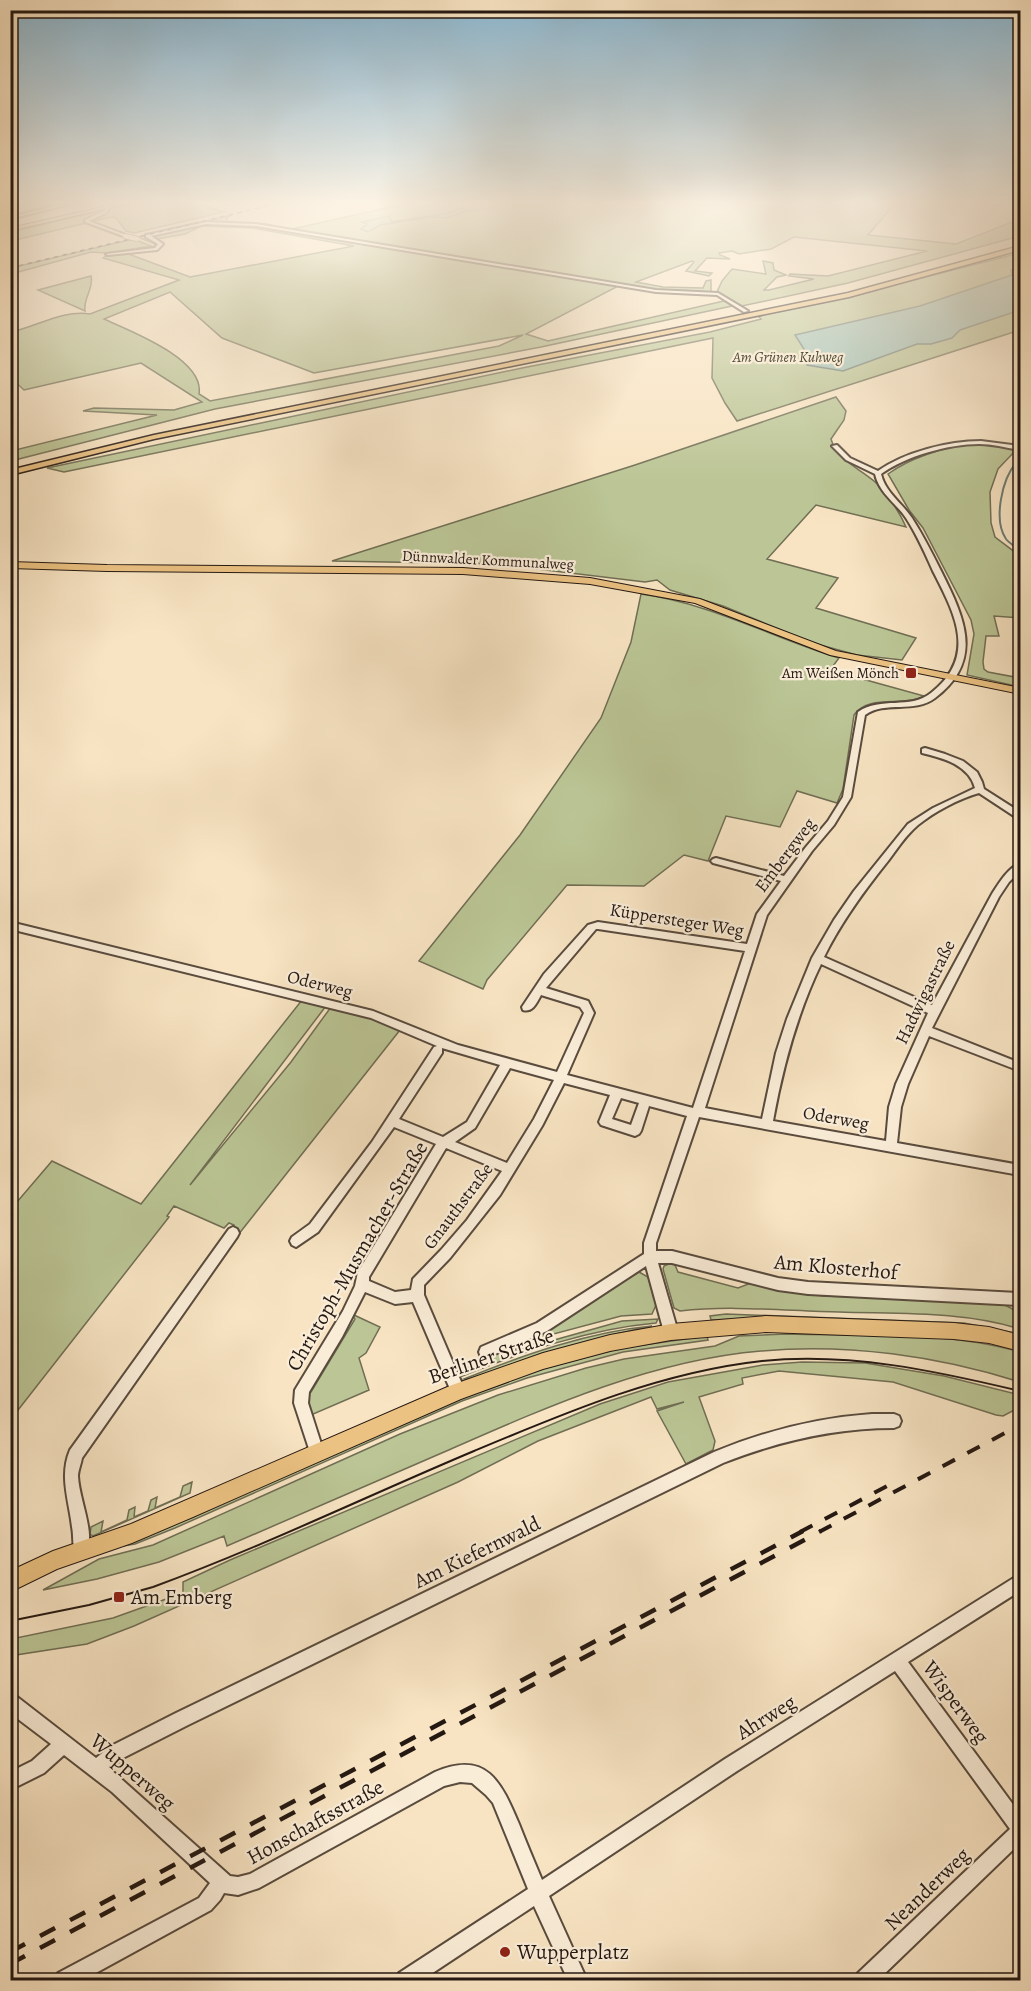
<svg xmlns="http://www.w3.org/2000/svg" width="1031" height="1991" font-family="Alegreya,serif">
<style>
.green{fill:#bbc595;stroke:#706e54;stroke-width:1.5;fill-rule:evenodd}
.water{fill:#9dbfb3;stroke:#6d7c73;stroke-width:1.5}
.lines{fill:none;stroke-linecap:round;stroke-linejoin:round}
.stream-far1{stroke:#6d7c73;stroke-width:1.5}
.stream{stroke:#6d7c73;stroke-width:2}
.minor-casing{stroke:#594b3e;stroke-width:4}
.major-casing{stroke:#241812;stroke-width:2}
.highway-casing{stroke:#241812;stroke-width:3}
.minor{fill:#faedd8;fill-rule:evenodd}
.major{fill:#ecc282;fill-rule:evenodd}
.highway{fill:#ecc282;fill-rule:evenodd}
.tram{stroke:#241812;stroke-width:2}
.rail-far2{stroke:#241812;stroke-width:1.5;stroke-dasharray:4.5 4.5;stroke-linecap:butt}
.rail-far1{stroke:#241812;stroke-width:4;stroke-dasharray:14 14;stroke-linecap:butt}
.rail{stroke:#241812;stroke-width:4.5;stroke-dasharray:17 17;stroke-linecap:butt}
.minor-bridge-casing{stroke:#594b3e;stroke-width:6;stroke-linecap:butt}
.minor-bridge{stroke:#faedd8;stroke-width:4.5}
.poi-dot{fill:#8f2418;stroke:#faedd8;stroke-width:2}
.labels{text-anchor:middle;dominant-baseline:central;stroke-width:4.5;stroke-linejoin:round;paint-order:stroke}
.far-park-label{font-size:15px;font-style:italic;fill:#514c39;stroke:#faedd8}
.far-street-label{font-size:15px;fill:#241812;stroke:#faedd8}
.far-poi-label{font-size:15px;fill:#241812;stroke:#faedd8;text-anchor:end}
.street-label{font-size:18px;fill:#241812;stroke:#faedd8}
.near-street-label{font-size:21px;fill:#241812;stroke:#faedd8}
.near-poi-label{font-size:21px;fill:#241812;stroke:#faedd8;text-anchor:start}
</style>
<rect width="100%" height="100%" fill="#f8e4c3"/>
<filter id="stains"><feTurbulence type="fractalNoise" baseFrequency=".00333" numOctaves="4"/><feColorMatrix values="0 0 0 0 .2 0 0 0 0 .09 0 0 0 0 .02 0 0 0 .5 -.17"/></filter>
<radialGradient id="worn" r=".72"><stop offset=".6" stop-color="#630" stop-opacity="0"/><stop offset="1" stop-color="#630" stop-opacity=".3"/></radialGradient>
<path class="green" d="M135 203H195L224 212 134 233 126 231 116 218 111 217 11 241 10 232Z
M409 203H896L868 235 956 244 1020 219V236L848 283 742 306 717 292 722 281 732 269 766 274 763 261 773 263 774 270 786 275 777 277 764 290H769L814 279 789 276 790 274 828 276 927 251 794 237 771 249 739 254 732 251 719 253 720 255 730 259 707 258 695 271 712 273 709 276 686 271 694 262 692 261 636 282 663 287 703 288 706 281 711 280V293L668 292 620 285 526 334 548 341 724 301 723 297 734 305 732 306 541 347 215 409 11 461V451L157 415 83 411 94 408 174 410 202 402 141 363 24 390 11 378V332C36 327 64 309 90 314L179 280 103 258C109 253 118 255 126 253L190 277 354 246 253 228 201 226 185 234 157 239 162 243 155 248 115 253 154 247 155 244 138 237 232 215 226 218 228 222 265 224 292 229ZM170 292 222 338 314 373 523 335 499 346 210 401 199 394C205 359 130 331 104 319Z
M133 239 151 246 107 253 91 252 11 274V268Z
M1020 253V330L737 421 725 403 712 378 713 338 64 472 47 468 527 367 710 332 761 319 758 316 835 300Z
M91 276C94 289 83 298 85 311L38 290Z
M836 397 846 411 844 420 831 439C837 460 859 468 874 481 886 491 900 513 906 527L816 505 767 559 838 578 816 608 916 638 902 660 857 655 813 643 723 606 670 590 657 580 645 582 496 564 332 561 635 465Z
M969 444H986L1016 450 998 469 990 492 991 523 995 537 1020 556V618L994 616 999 636H986L983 662 984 669 988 672 1020 678V687L967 675 974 634 971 620 923 528 909 510 888 474C910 458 942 448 969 444Z
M641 594C710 603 773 638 839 658L830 670 924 696C904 708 869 693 854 715L843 789 837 803 797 791 780 827 726 816 708 861 684 855 644 886 567 885 487 980 483 989 419 961 520 835 601 718 631 642Z
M302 1000 326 1006 190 1185 291 1062 331 1007 371 1018 400 1030 238 1235 230 1231 234 1225 229 1223 224 1228 174 1206 167 1216 169 1217 11 1419V1209L52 1161 141 1204Z
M671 1263 675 1265 678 1272 738 1288 751 1283 823 1296 932 1299 1005 1305 1020 1313V1329C963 1311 899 1314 839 1312 788 1311 731 1305 680 1311L674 1308 663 1269 664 1266Z
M639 1272 648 1277 656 1305 652 1314 621 1316 550 1335 546 1329Z
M357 1308 354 1315 380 1327 366 1353 359 1358 369 1390 311 1415 306 1392H311L355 1319 352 1315Z
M726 1314 964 1323 1020 1334V1337L1012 1334 763 1318 711 1320 710 1316Z
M658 1319 656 1323C589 1329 522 1352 460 1377L458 1372 460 1367 467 1364 471 1372 488 1364 500 1350 516 1343V1352L538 1342V1333L542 1332 547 1342 622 1321Z
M652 1326 616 1334 471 1380 464 1379C523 1355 588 1332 652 1326Z
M787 1334C862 1336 948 1331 1020 1352V1382C938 1356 847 1343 761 1351 653 1360 549 1406 451 1449 376 1481 302 1514 227 1546L224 1536 159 1562 97 1579 43 1590 99 1559 153 1545 400 1434 498 1395 586 1368 624 1359 715 1346 739 1336Z
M707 1336 708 1340 623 1352 527 1378 462 1401 175 1528 135 1544 111 1548 460 1397 525 1373 622 1348Z
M802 1362 865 1363 944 1376 1020 1395V1407L1003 1416 996 1415 893 1382 779 1371 742 1378 743 1384 699 1397 715 1441 713 1450 686 1464 657 1411 684 1402 657 1409 651 1397 538 1441 458 1482 134 1626 87 1644 16 1655 11 1661V1639L113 1618 183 1593V1582L230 1560 600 1404 668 1382 763 1365Z
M192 1482 190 1493 93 1536 90 1534 91 1527 103 1521 101 1532 127 1520 129 1510 135 1507 134 1517 148 1511 151 1500 157 1497 155 1508 180 1497 183 1486Z"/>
<path class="water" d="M472 205H488L490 208 464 212 447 218 432 217 380 225 368 232 361 229 367 224 362 222 390 216 391 222 444 214Z
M1020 268V310L960 330 952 338 931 344H917L843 371 807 365 804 349 795 335 920 306 1012 275 1011 270Z"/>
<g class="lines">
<path class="stream-far1" d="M1014 465 1020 458"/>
<path class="stream" d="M1016 463C1002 479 993 520 1006 539 1009 543 1016 547 1020 551"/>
<g class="minor-casing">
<path id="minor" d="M67 203H74L10 219V217Z
M101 203H105L110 207 106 213 89 221 126 235V237L85 222V220L104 211 106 207Z
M206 222 256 224 656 290 718 293 748 311 744 312 717 295 656 292 256 226 206 224 151 236 163 244 157 250 108 255 106 254 155 248 158 244 146 237V235Z
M981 441 1020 446V450C1007 448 993 444 979 444 949 444 906 456 881 474 885 492 902 503 912 518 923 535 932 553 941 571 964 617 985 660 935 698 914 714 886 700 865 715L851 797 834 825 812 851 767 915 705 1108 762 1119 776 1053 787 1019 812 958 834 920 854 891 908 824 933 808 975 788C969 765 943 758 922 753V749L925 748 945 754 963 761 977 772 982 782 984 789 1020 812V819L1017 818 979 793C958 799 934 812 918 825 906 835 897 849 888 861 864 891 841 922 824 957L932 1005 992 894C999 883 1008 868 1020 863V871L1009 882 999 897 932 1028 1020 1063V1071L929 1036 908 1084 901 1107 897 1143 1020 1165V1175L699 1117 656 1243V1251H672L778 1278 808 1282 1020 1293V1305L808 1294 778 1290 672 1263H658L678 1332 676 1336 671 1338 666 1336 664 1332 646 1266 547 1331 486 1358 481 1357 479 1352 481 1347 537 1323 644 1254V1243L687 1116 649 1106 641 1131 639 1134 635 1136 601 1125 599 1122 610 1095 564 1083 542 1126 500 1195 450 1258 424 1285V1295L465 1391 463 1396 458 1398 453 1396 413 1302 395 1304 365 1292 342 1337 309 1392 308 1403 324 1453 322 1458 317 1460 312 1458 294 1403 295 1390 343 1311 355 1286 358 1272 436 1144 394 1127 318 1232 296 1247 292 1245 290 1241 292 1237 310 1224 372 1142 434 1047 437 1046 371 1018 10 929V922L373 1011 458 1045 557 1072 584 1013 580 1007 541 995C537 1002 533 1013 523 1010L522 1007 544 974 588 925 598 922 747 944 757 914 781 881 713 863 711 861 713 859 716 858 784 876 806 847 828 821 843 797 858 712C881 696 910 710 931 693 978 656 955 614 933 571 925 553 917 535 906 518 896 503 879 493 875 474L846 460 832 446 837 445 850 458 878 471C905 452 948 441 981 441ZM596 929H598L745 951 693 1108 567 1075 594 1013 588 1001 546 988ZM821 964 928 1013 896 1084 889 1107 886 1141 773 1121C783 1066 797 1014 821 964ZM442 1048 500 1065 467 1122 443 1137 399 1119 442 1053ZM510 1068 554 1080 534 1119 507 1163 455 1142 475 1128ZM621 1098 639 1103 631 1125 612 1119ZM446 1148 502 1171 467 1220 441 1250 413 1279 411 1290 395 1292 369 1281V1277Z
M233 1227 237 1229 239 1233 237 1237 82 1458C81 1464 78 1471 78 1476 79 1500 96 1533 86 1555L81 1558 76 1555C72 1546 74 1536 72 1527 69 1500 59 1476 70 1450L229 1229Z
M872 1414H894L899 1416 901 1421 899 1426 894 1428C834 1428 779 1441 723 1463L188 1725 123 1758 110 1769 230 1876 238 1877 250 1874 435 1772C487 1750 501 1782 519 1824 526 1842 534 1861 542 1880L725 1759 1020 1574V1591L908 1662 1020 1814V1843L878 1980H856L858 1973 1010 1829 895 1671 737 1771 549 1896 587 1980H568L534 1906 422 1980H397L399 1973 528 1889 493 1803 486 1795 472 1783 460 1782 444 1786 259 1888 238 1895 224 1893 220 1900 211 1910 83 1980H56L58 1973 199 1898 210 1883 112 1792 64 1755 44 1773 10 1790V1772L32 1761 51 1744 10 1713V1694L16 1696 96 1758 111 1746 176 1713 714 1452C765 1431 816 1418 872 1414Z"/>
</g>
<g class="major-casing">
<path id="major" d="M120 203H129L10 231V228Z
M10 562 107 565 463 568 590 578 700 599 836 651 1020 688V694L830 655 695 603 590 584 463 574 107 571 10 568Z
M766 1316 954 1323 989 1327 1020 1335V1351L989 1343 954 1339 766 1332 671 1340 610 1351 543 1369 461 1399 193 1517 132 1543 57 1569 10 1592V1571L53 1551 131 1524 452 1385 543 1353 610 1335 671 1324Z"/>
</g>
<g class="highway-casing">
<path id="highway" d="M1020 246V250L849 297 154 439 10 475V470L154 435 848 293Z"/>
</g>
<use href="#minor" class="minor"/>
<use href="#major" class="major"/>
<use href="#highway" class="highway"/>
<path class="tram" d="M10 1621 89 1605 153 1587C262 1547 367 1496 474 1451 567 1412 661 1372 762 1361 849 1352 936 1371 1020 1391"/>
<path class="rail-far2" d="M10 268 279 203"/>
<path class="rail-far1" d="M800 1532 893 1483
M819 1532 1020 1425"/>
<path class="rail" d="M10 1952 803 1531
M10 1964 821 1531"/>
<g class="minor-bridge-casing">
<path id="minor-bridge" d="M125 236 137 239"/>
</g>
<use href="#minor-bridge" class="minor-bridge"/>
</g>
<linearGradient id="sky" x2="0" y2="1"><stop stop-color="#8ab8d3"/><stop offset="0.42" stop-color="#fcf3e4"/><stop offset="1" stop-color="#fcf3e4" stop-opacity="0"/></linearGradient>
<rect width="1031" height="482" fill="url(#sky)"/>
<g class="poi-dot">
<rect x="905" y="667" width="12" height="12" rx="3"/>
<rect x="113" y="1591" width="12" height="12" rx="3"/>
<circle cx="505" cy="1952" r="6"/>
</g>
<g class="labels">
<g class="far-park-label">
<text x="788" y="357">Am Grünen Kuhweg</text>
</g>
<g class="far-street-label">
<text transform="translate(488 560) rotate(3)">Dünnwalder Kommunalweg</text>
</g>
<g class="far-poi-label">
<text x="899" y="673">Am Weißen Mönch</text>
</g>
<g class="street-label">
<text transform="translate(785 855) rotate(-53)">Embergweg</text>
<text transform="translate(677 920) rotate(9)">Küppersteger Weg</text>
<text transform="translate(320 984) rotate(14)">Oderweg</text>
<text transform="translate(925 992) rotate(-64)">Hadwigastraße</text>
<text transform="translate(836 1118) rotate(10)">Oderweg</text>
<text transform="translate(458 1206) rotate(-53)">Gnauthstraße</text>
</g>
<g class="near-street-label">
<text transform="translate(357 1256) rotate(-60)">Christoph-Musmacher-Straße</text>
<text transform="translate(836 1267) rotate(5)">Am Klosterhof</text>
<text transform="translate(491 1356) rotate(-19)">Berliner Straße</text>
<text transform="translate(477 1552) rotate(-26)">Am Kiefernwald</text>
<text transform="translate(956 1702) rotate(54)">Wisperweg</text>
<text transform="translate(766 1717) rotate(-32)">Ahrweg</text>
<text transform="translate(133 1772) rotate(41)">Wupperweg</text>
<text transform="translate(315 1822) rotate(-29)">Honschaftsstraße</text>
<text transform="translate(927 1889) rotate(-44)">Neanderweg</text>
</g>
<g class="near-poi-label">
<text x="131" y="1597">Am Emberg</text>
<text x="517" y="1952">Wupperplatz</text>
</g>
</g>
<rect width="1031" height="1991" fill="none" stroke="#f8e4c3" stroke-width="36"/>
<rect x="12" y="12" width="1007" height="1967" fill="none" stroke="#241812" stroke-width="3"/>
<rect x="18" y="18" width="995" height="1955" fill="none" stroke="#241812" stroke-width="1.5"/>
<rect width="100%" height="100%" filter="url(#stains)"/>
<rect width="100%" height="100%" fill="url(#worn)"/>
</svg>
